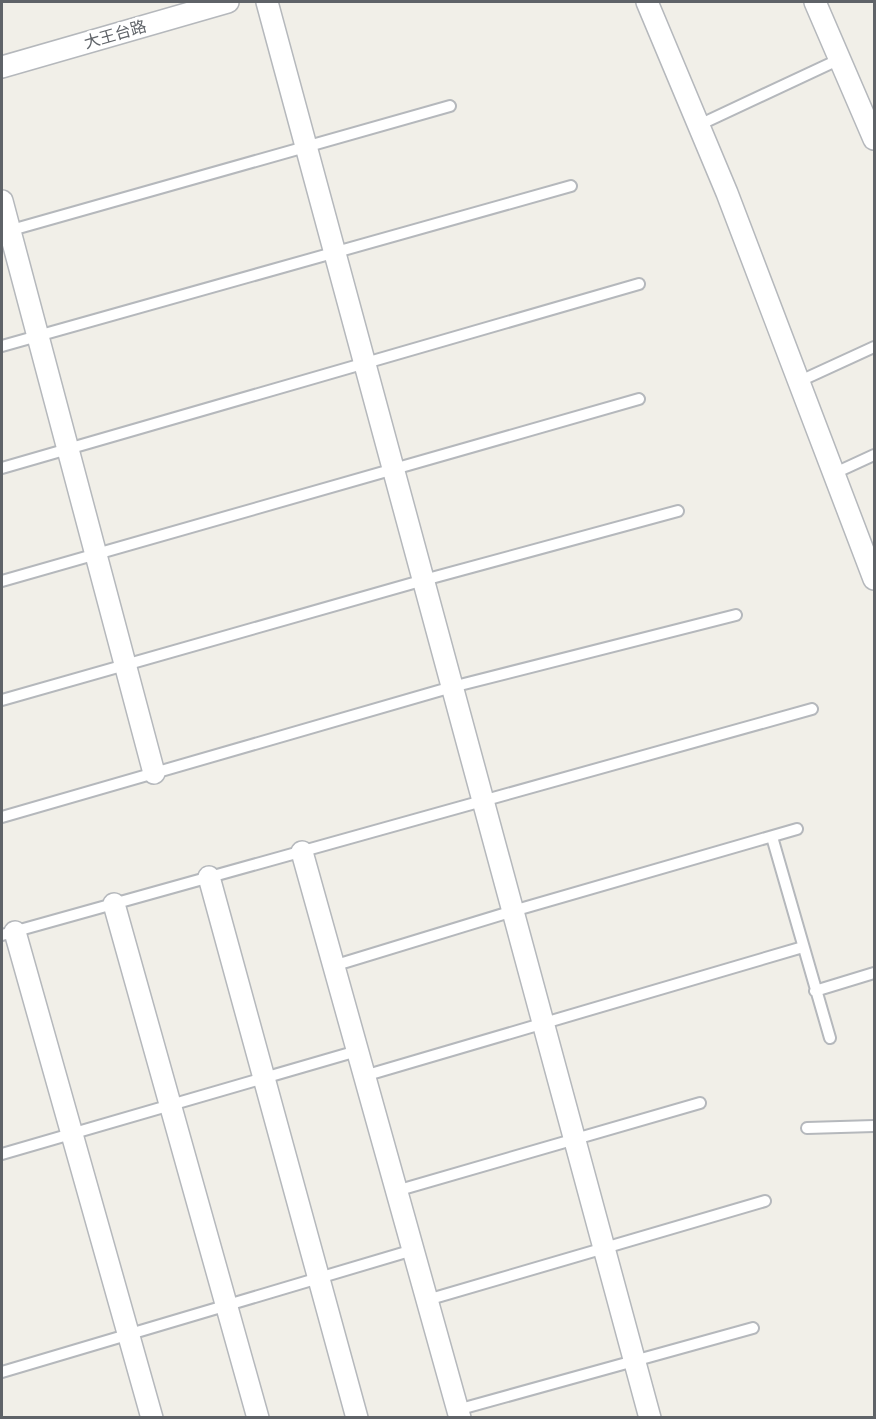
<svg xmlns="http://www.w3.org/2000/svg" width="876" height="1419" font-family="'Archivo Narrow','Noto Sans SC',sans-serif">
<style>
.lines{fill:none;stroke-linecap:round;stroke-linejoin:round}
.lane-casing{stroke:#b5b8bc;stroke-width:14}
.street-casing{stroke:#b5b8bc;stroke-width:24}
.lane{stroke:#fff;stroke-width:10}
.street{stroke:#fff;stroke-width:21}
.labels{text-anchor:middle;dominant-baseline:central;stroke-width:6;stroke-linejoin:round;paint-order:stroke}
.street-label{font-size:16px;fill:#5f6368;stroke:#fff}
</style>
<rect width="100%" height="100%" fill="#f1efe8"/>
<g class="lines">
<g class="lane-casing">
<path id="lane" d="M699 125 840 59
M8 231 450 106
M2 346 571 186
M800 381 874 347
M2 468 639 284
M835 473 874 455
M2 581 639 399
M2 700 424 580 678 511
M2 817 452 687 736 615
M772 837 830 1038
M2 935 812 709
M333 966 513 911 797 829
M815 991 874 973
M364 1076 803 947
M807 1128 874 1126
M2 1154 357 1051
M396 1191 700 1103
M427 1300 765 1201
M2 1372 413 1250
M457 1410 753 1328"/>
</g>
<g class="street-casing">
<path id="street" d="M267 2 650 1418
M647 2 727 193 874 579
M815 2 874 139
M2 67 228 2
M2 201 154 773
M302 852 460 1418
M209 877 357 1418
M114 904 258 1418
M15 932 152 1418"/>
</g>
<use href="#lane" class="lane"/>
<use href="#street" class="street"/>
</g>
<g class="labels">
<g class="street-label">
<text transform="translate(115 34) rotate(-16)">大王台路</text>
</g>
</g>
<rect width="876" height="1419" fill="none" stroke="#5f6368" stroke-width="6"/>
</svg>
